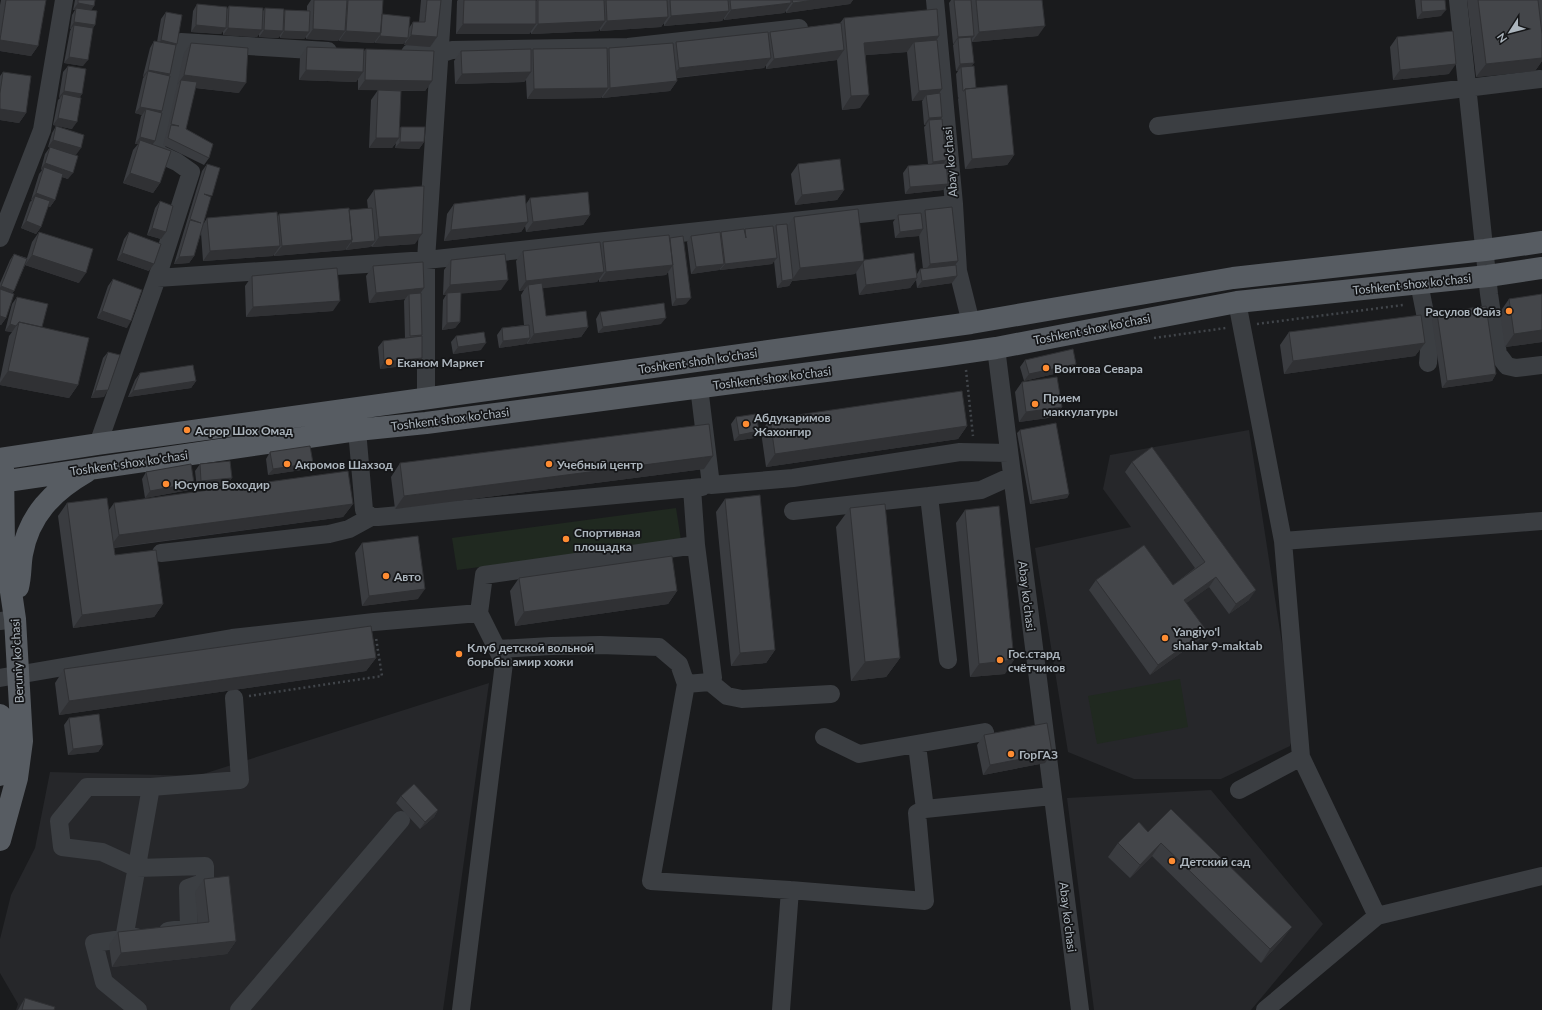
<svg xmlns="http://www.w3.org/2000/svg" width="1542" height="1010" font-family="Lato,sans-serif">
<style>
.built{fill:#26272a}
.green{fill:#202920}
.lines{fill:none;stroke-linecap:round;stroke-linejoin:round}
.path{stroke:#41454a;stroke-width:2.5;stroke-dasharray:2 3;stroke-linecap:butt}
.minor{stroke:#3b3e42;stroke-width:18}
.major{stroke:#575c62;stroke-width:22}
.wall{fill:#3a3c40}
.shaded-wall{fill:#303134}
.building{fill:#44464a;stroke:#303134}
.poi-dot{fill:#fe8c32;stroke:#151618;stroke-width:1.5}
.labels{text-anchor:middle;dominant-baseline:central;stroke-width:3.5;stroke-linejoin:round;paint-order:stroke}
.street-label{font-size:12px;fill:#acb5bd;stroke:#151618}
.poi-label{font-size:12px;font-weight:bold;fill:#acb5bd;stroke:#151618;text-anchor:start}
</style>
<rect width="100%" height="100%" fill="#1a1b1d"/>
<path class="built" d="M1249 430 1295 728 1290 746 1221 779H1134L1068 752 1035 548 1131 527 1103 489 1110 455Z
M489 683 443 1010H16L18 1004 0 973V939L11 895 35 848 50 772 197 776Z
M1211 790 1323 924 1251 1010H1094L1067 798Z"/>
<path class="green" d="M676 508 681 540 457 570 452 538Z
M1180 679 1188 727 1097 744 1088 696Z"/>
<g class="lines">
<path class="path" d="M1257 324 1403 305
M1154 338 1226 328
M966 370 973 436
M249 696 382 676 376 638"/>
<path class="minor" d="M935 0 954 204 958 271 971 323
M1458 0 1489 294 1498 354 1507 366 1516 368 1542 365
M410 53 440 54 452 50 628 47 799 28
M1158 126 1540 79
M0 238 42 130 64 0
M157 278 426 260 954 204
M1419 283 1430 338 1428 363
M1237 302 1283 541 1301 757 1377 916
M996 348 1080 1010
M699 387 711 485 793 478 960 452 1009 453
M426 399V260L443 0
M357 430 364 510 371 517H378L692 488
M98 444 157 278 191 172 177 162 155 152 181 42 328 51
M793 511 929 496
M1283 541 1542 521
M161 553 329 534 349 529 371 517
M0 621 15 619
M497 649 551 646 600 645 659 647 679 664 686 684 651 881 790 890 925 901 917 813 925 809 1052 796
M948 660 929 496 981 490 1012 476
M0 678 232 638 374 622 479 613
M710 682 727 696 742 699 831 694
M686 684 710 682 713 678 696 545 692 488 702 487
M824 737 859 754 985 732
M917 745 925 809
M151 787H87L59 821 62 847 102 852 137 868 205 866V882L188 888 189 928 168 931
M1239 790 1301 757
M136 937 94 943 104 982 138 1010
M124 939 151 787 240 780 234 698
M239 1010 401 820
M461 1010 504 663 479 613 484 575 696 545
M781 1010 790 890
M1265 1010 1377 916 1542 876"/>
<path class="major" d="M0 459 98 444 971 323 1233 278 1485 250 1542 242
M0 482 357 430 426 423 941 356 996 348 1237 302 1488 276 1542 268
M18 587C21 576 20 565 22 554 29 515 53 491 86 472
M0 715 2 742 0 775
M0 840 17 778 22 741 15 619 4 544 3 467"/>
</g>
<path class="wall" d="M1 0H46L38 46 31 56 0 51V5Z
M75 0H95L94 6 91 10 95 25 93 28 83 66 64 63 70 31 71 29H70L72 15 75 10H73Z
M311 0H383L382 14 409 28 413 22H419L421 0H441L437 37 430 47 404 45 405 42 403 44 375 43V41L374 43 339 41V39L338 41 306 39V37L304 39 280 38V36L278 38 259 37V34L257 37 223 35V31L221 34 191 32 193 11 197 4 227 9 229 6 263 11 265 8 284 12 285 10 307 11V6Z
M458 0H536V1L537 0H853L850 4 786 13V11L784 13 724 20V18L722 21 664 26V23L661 27 600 31V29L598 31 531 34V32L529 34H456L457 1Z
M951 0H1042L1038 36 972 42V39H971V66L976 88 1014 155 1007 165 965 169 958 99 959 97 958 98 956 74 958 71H956L953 45 954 44H953L949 3Z
M1415 0H1445L1441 16 1417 19Z
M1467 0H1542V61L1535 71 1476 77Z
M166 12 177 44 176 45 162 111 152 144 160 183 153 193 123 183 133 150 138 144H135L141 116 142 115 135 113 143 78 144 77 143 76 150 48 154 41 157 42 161 19Z
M844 18 939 36 937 40 938 94 940 119 946 160 944 163 948 184 943 190 905 194 903 173 908 166 928 164 924 127 926 125H924L922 101 923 100 912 101 907 52 866 55 860 108 842 110 837 60 766 69V65L764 68 677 78V81L670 91 602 98V96L601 98 527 99 526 80 524 82 455 84 454 61 461 51 531 52 533 49 607 51 609 48 674 45 676 42 768 34 770 32 840 23Z
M1397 37 1449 74 1393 80 1390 47Z
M191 43 239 93 195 88 186 129 209 158 204 165 163 145 167 131 184 53Z
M307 47 364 51 366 49 432 81 425 91H386L399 129 401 127 424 142 419 149 395 148 396 143 392 148H369L371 100 378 90H358V79L356 82 299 80 300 57Z
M68 66 82 94 80 97 72 129 53 125 58 100 60 98 59 97 63 72Z
M3 72 26 113 19 123 0 120V76Z
M56 126 76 155 52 148 68 179 62 177 55 200 50 207 48 206 41 227 36 234 21 228 30 202 32 200H31L39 174 42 170 41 169 45 154 50 147H48L52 133Z
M207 164 204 223 207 218 278 216 279 214 349 210 368 209 367 200 374 190 415 244 372 247 371 246 370 247 346 250V249L345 250 274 256V253L273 256 203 261 201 233 194 256 189 263 174 264 202 171Z
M798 164 844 190 837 200 795 205 791 174Z
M530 198 590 215 583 225 526 232 525 226 521 232 444 241 447 214 454 204H526Z
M160 201 166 232 161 239 147 235 155 208Z
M925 210 958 261 955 266 957 276 952 283 917 288 916 280 910 288 859 295 856 272 855 274 792 281 789 286 777 288 774 261 772 264 720 270V269L719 270 691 274 687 242 691 236 720 233 721 232 744 230 745 229 773 228 776 225 787 227 794 217 864 260 917 274 920 269H923L919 235V236L895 238 893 222 898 215 922 214Z
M39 232 79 283 25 265 14 291 12 293 6 318 1 325H0V283L10 260 14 254 27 258 32 242Z
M129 232 149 271 117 260 124 239Z
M670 238 686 304 672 306 668 272 666 275 599 282V279L597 282 542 288 546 316 588 327 581 337 527 344V343L526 344 499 348 497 335 502 328 524 325 521 295 524 290 519 291 516 261 523 251 601 245 603 242Z
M451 260 501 290 461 293 460 322 455 328 442 330 443 300 446 295H443L444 270Z
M373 266 420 293 422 358 418 364 380 369 378 347 383 341 405 338 404 301 405 299 369 303 366 276Z
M252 276 333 311 246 317 245 286Z
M113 279 127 328 97 318 108 286Z
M1542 294V342L1505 347 1500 312 1509 299Z
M17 297 42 327 78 385 69 398 0 385V379L9 336 12 332 5 331 12 304Z
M600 312 661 324 598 333 596 319Z
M1437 313 1496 374 1492 381 1442 388 1432 320Z
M1289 332 1425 343 1415 356 1284 374 1280 345Z
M456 336 481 350 453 354 451 342Z
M108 352 104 397 91 398 103 358Z
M1025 360 1071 370 1024 381 1020 367Z
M140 373 196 381 191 388 128 397 135 380Z
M1022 382 1062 407 1055 417 1019 422 1015 392Z
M736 417 754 438 734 441 731 424Z
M770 419 967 426 958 439 766 467 761 432Z
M1020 430 1069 494 1067 498 1030 504 1017 433Z
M270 452 313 463 308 469 268 475 266 459Z
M1132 462 1249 600 1229 614 1209 587 1186 603 1199 640 1150 675 1089 590 1096 580 1173 585 1195 568 1125 472Z
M400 463 704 469 395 509 391 477Z
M200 464 227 485 197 488 195 471Z
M146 472 194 483 189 490 145 498 142 479Z
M725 499 775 650 766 663 731 666 716 512Z
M67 503 109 510 114 503 353 504 343 517 114 548 115 555 163 604 154 617 73 628 58 516Z
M850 508 900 658 886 677 851 681 836 527Z
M965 510 1005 674 970 677 956 523Z
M362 543 418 599 362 606 355 553Z
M519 578 677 591 668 604 515 626 510 591Z
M376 658 366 671 59 715 55 683 64 669Z
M69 718 103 745 98 752 68 755 64 725Z
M984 735 1052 753 1045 763 983 775 977 745Z
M401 796 438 810 434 817 420 829 396 803Z
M1148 832 1282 940 1261 963 1152 856 1130 878 1108 857 1118 843Z
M204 879 236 941 227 954 112 967 109 945 118 932 198 923 195 892Z
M25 998 54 1010H18Z"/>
<path class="shaded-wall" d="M814 0H853L850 4 786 13 793 3Z
M78 3 94 6 90 12 76 8 75 10H73Z
M791 3 784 13 724 20 731 10Z
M1446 10 1441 16 1417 19 1422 12Z
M729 11 722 21 664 26 671 16Z
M668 17 661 27 600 31 607 21Z
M605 21 598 31 531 34 538 24Z
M74 22 95 25 90 32 74 25 71 29H70Z
M463 24H536L529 34H456Z
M196 25 226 28 221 34 191 32Z
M1045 26 1038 36 972 42 979 32Z
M228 28 262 30 257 37 223 35Z
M313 29 345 31 338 41 306 39Z
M264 30 283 31 278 38 259 37Z
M284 31 309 32 304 39 280 38Z
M346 31 381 33 374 43 339 41Z
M411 35 437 37 430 47 404 45Z
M380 36 408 38 403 44 375 43Z
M939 36 930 50 914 42 907 52 855 56 864 43Z
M974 36 969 42 958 38 954 44H953L958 37Z
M0 40 38 46 31 56 0 51Z
M161 40 177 44 172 50 156 47Z
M844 50 837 60 766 69 774 59Z
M69 57 88 60 83 66 64 63Z
M771 58 764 68 672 78 679 68Z
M1542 58V61L1535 71 1476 77 1486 64Z
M974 63 969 70 961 67 958 71H956L960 64Z
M1456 64 1449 74 1393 80 1400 70Z
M148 70 170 74 165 81 148 71 144 77 143 76Z
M306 70 363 72 356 82 299 80Z
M531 72 524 82 455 84 462 74Z
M184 75 246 83 239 93 180 86 181 80 177 85Z
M365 80 432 81 425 91 358 90Z
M677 81 670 91 602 98 610 88Z
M608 88 601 98 527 99 534 89Z
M942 89 935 99 926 95 923 100 912 101 919 91Z
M64 91 82 94 77 101 63 94 60 98 59 97Z
M869 95 860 108 842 110 851 96Z
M140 107 162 111 157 118 146 109 142 115 135 113Z
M0 109 26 113 19 123 0 120Z
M942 117 937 124 929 120 926 125H924L929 118Z
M58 118 77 122 72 129 53 125Z
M140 137 155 141 150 148 140 140 138 144H135Z
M376 138H399L392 148H369Z
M53 140 81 148 76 155 48 147Z
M400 142H424L419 149 395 148Z
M1014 155 1007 165 965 169 972 159Z
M946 160 941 167 928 168 933 162Z
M45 163 73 173 68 179 43 170 44 167 42 170 41 169Z
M130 173 160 183 153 193 123 183Z
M948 184 943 190 905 194 910 187Z
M844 190 837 200 795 205 802 195Z
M36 193 55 200 50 207 33 200 35 196 32 200H31Z
M590 215 583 225 526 232 533 222Z
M26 221 41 227 36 234 21 228Z
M528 222 521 232 444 241 451 230Z
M152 228 166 232 161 239 147 235Z
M923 229 919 236 895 238 900 232Z
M422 234 415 244 372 247 379 237Z
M352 240 345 250 274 256 282 246Z
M375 241 370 247 346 250 351 243Z
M280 246 273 256 203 261 210 251Z
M122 253 154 264 149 271 117 260Z
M32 255 86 273 79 283 25 265Z
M194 256 189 263 174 264 179 257Z
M777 258 772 264 720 270 725 264Z
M864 261 855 274 792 281 789 286 777 288 782 281 792 280 800 268Z
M958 261 951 271 923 274 930 264Z
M724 264 719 270 691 274 696 267Z
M673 265 666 275 599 282 606 272Z
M604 272 597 282 528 290V285L524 290 519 291 526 281Z
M957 276 952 283 917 288 922 281Z
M917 278 910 288 859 295 866 285Z
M508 280 501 290 447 295V293L446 295H443L450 285Z
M1 286 14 291 9 298 0 294V287Z
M424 288 417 298 409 294 405 299 369 303 376 293Z
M691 298 686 304 672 306 676 299Z
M340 301 333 311 246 317 253 307Z
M102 311 131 321 127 328 97 318Z
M0 316 6 318 1 325H0Z
M666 318 661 324 598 333 603 327Z
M460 322 455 328 442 330 447 323Z
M10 324 16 326 12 332 5 331Z
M588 327 581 337 527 344 534 334Z
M1542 330V342L1505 347 1514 334Z
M530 338 526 344 499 348 503 341Z
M486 343 481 350 453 354 458 347Z
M1425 343 1415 356 1284 374 1293 361Z
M422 358 418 364 380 369 384 362Z
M1076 364 1071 370 1024 381 1029 374Z
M8 371 78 385 69 398 0 385V383Z
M1496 374 1492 381 1442 388 1447 381Z
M196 381 191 388 128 397 133 391Z
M108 390 104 397 91 398 95 391Z
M1062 407 1055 417 1019 422 1026 412Z
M967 426 958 439 766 467 775 454Z
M759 431 754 438 734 441 739 435Z
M713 456 704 469 395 509 404 496Z
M313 463 308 469 268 475 273 469Z
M232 478 227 485 197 488 201 481Z
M194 483 189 490 145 498 150 491Z
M1069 494 1067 498 1030 504 1032 501Z
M353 504 343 517 109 548 119 535Z
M1216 577 1209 587 1177 610 1184 600Z
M425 589 418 599 362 606 369 596Z
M1256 590 1249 600 1229 614 1236 604Z
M677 591 668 604 515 626 524 612Z
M163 604 154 617 73 628 82 615Z
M1206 630 1199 640 1150 675 1158 665Z
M775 650 766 663 731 666 740 653Z
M376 658 366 671 59 715 69 701Z
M900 658 886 677 851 681 865 662Z
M1014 660 1005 674 970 677 979 664Z
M103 745 98 752 68 755 73 749Z
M1052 753 1045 763 983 775 990 765Z
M438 810 434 817 420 829 425 822Z
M1161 843 1152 856 1130 878 1140 865Z
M1292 927 1282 940 1261 963 1270 949Z
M236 941 227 954 112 967 121 953Z"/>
<path class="building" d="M6 0H46L38 46 0 40Z
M78 0H95L94 6 78 3Z
M314 0H347L345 31 313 29Z
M348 0H383L381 33 346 31Z
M427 0H441L437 37 411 35 413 22H425Z
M464 0H536V24H463Z
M538 0H604L605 21 538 24Z
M606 0H667L668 17 607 21Z
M670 0H728L729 11 671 16Z
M730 0H791V3L731 10Z
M792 0H814L793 3Z
M954 0H971L974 36 958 37Z
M976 0H1042L1045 26 979 32Z
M1421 0H1445L1446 10 1422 12Z
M1478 0H1538L1542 34V58L1486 64Z
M197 4 227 7 226 28 196 25Z
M229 6 263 8 262 30 228 28Z
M76 8 97 11 95 25 74 22Z
M265 8 284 9 283 31 264 30Z
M937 9 939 36 864 43 869 95 851 96 844 18Z
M285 10 310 11 309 32 284 31Z
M166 12 182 15 177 44 161 40Z
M382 14 410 17 408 38 380 36Z
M841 23 844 50 774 59 770 32Z
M74 25 93 28 88 60 69 57Z
M1453 31 1456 64 1400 70 1397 37Z
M768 32 771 58 679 68 676 42Z
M971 37 974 63 960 64 958 38Z
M937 40 942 89 919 91 914 42Z
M154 41 176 45 170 74 148 70Z
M191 43 248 48 246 83 184 75Z
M673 43 677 81 610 88 609 48Z
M307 47 364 49 363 72 306 70Z
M607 48 608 88 534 89 533 49Z
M366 49 434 51 432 81 365 80Z
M531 49V72L462 74 461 51Z
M68 66 86 69 82 94 64 91Z
M974 66 976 88 965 89 964 91H963L961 67Z
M148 71 170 76 162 111 140 107Z
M3 72 31 76 26 113 0 109V93Z
M181 80 197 82 186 129 213 144 209 158 168 138 171 125 179 126 171 124Z
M1007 85 1014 155 972 159 965 89Z
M378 90 401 91 399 138H376Z
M940 93 942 117 929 118 926 95Z
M63 94 81 98 77 122 58 118Z
M146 109 162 113 155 141 140 137Z
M942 119 946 160 933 162 929 120Z
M56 126 84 135 81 148 53 140Z
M401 127H425L424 142H400Z
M140 140 171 151 160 183 130 173Z
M50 147 78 156 73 173 45 163Z
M840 159 844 190 802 195 798 164Z
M946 163 948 184 910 187 908 166Z
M207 164 220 168 212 196 204 194 211 197 194 256 179 257 190 220 201 223 190 219Z
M44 167 63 174 55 200 36 193Z
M424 186 422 234 379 237 374 190Z
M588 192 590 215 533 222 530 198Z
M525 195 528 222 451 230 454 204Z
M35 196 50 201 41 227 26 221Z
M160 201 173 206 166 232 152 228Z
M952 207 958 261 930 264 925 210Z
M349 208 352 240 282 246 279 214Z
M372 208 375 241 351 243 352 240 349 210Z
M858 209 864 261 800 268 794 217Z
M277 212 280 246 210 251 207 218Z
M921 213 923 229 900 232 898 215Z
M787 224 793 279 782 281 776 225Z
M773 226 777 258 725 264 721 232 744 229 746 238 745 229Z
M39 232 93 249 86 273 32 255Z
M129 232 161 244 154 264 122 253Z
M720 232 724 264 696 267 691 236Z
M669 235 673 265 606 272 603 242Z
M683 236 691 298 676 299 670 238Z
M600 242 604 272 526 281 523 251Z
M914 253 917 278 866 285 863 262 864 260Z
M14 254 27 259 14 291 1 286Z
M505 254 508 280 450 285 451 260Z
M423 262 424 288 376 293 373 266Z
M956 265 957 276 922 281 920 269Z
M337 268 340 301 253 307 252 276Z
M113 279 142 290 131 321 102 311Z
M542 283 546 316 586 311 588 327 534 334 528 285Z
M0 289 14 294 6 318 0 316Z
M461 292 460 322 447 323V293Z
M421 293 422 335 410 336 409 294Z
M1542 294V330L1514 334 1509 299Z
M17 297 48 304 42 327 19 322 16 326 10 324Z
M664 303 666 318 603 327 600 312Z
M1486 306 1496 374 1447 381 1437 313Z
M1421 315 1425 343 1293 361 1289 332Z
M19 322 89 338 78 385 8 371Z
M529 325 530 338 503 341 502 328Z
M484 332 486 343 458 347 456 336Z
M422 336V358L384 362 383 341Z
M1073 349 1076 364 1029 374 1025 360Z
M108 352 120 355 108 390 95 391Z
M193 365 196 381 133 391 140 373Z
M1057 377 1062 407 1026 412 1022 382Z
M962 391 967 426 775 454 770 419Z
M756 414 759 431 739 435 736 417Z
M1056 423 1069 494 1032 501 1020 430Z
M709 424 713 456 404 496 400 463Z
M310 446 313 463 273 469 270 452Z
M1152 447 1256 590 1236 604 1216 577 1184 600 1206 630 1158 665 1096 580 1144 545 1173 585 1205 562 1132 462Z
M230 461 232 478 201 481 200 464Z
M191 464 194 483 150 491 146 472Z
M348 471 353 504 119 535 114 503Z
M760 495 775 650 740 653 725 499Z
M107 498 115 555 156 550 163 604 82 615 67 503Z
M885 504 900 658 865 662 850 508Z
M999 506 1014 660 979 664 965 510Z
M418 536 425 589 369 596 362 543Z
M672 556 677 591 524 612 519 578Z
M371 626 376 658 69 701 64 669Z
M99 714 103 745 73 749 69 718Z
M1047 723 1052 753 990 765 984 735Z
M414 784 438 810 425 822 401 796Z
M1171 809 1292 927 1270 949 1161 843 1140 865 1118 843 1139 822 1148 832Z
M229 876 236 941 121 953 118 932 209 922 204 879Z
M25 998 55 1007 54 1010H22Z"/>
<g class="poi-dot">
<circle cx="1509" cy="311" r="4"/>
<circle cx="389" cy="362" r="4"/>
<circle cx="1046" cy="368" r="4"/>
<circle cx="1035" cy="404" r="4"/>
<circle cx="746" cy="424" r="4"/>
<circle cx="187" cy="430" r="4"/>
<circle cx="287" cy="464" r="4"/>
<circle cx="549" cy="464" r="4"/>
<circle cx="166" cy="484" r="4"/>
<circle cx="566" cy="539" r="4"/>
<circle cx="386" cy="576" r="4"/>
<circle cx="1165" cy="638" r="4"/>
<circle cx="459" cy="654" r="4"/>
<circle cx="1000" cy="660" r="4"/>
<circle cx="1011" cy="754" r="4"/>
<circle cx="1172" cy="861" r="4"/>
</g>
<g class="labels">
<g class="street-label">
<text transform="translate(950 162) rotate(-95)">Abay ko'chasi</text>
<text transform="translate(1412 284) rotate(-6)">Toshkent shox ko'chasi</text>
<text transform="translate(1092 329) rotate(-11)">Toshkent shox ko'chasi</text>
<text transform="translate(698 361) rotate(-8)">Toshkent shoh ko'chasi</text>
<text transform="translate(772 378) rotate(-7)">Toshkent shox ko'chasi</text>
<text transform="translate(450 419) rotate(-7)">Toshkent shox ko'chasi</text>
<text transform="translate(129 463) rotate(-8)">Toshkent shox ko'chasi</text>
<text transform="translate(1027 596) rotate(83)">Abay ko'chasi</text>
<text transform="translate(17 661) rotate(-93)">Beruniy ko'chasi</text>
<text transform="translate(1068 917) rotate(83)">Abay ko'chasi</text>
</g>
<g class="poi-label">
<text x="1501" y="311" text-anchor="end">Расулов Файз</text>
<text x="397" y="362">Еканом Маркет</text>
<text x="1054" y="368">Воитова Севара</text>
<text x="1043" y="397">Прием<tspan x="1043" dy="14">маккулатуры</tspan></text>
<text x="754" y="417">Абдукаримов<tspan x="754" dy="14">Жахонгир</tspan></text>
<text x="195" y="430">Асрор Шох Омад</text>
<text x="295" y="464">Акромов Шахзод</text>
<text x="557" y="464">Учебный центр</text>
<text x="174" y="484">Юсупов Боходир</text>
<text x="574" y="532">Спортивная<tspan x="574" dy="14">площадка</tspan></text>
<text x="394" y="576">Авто</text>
<text x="1173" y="631">Yangiyo'l<tspan x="1173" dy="14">shahar 9-maktab</tspan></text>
<text x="467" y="647">Клуб детской вольной<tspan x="467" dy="14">борьбы амир хожи</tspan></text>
<text x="1008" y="653">Гос.стард<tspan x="1008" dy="14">счётчиков</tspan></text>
<text x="1019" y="754">ГорГАЗ</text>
<text x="1180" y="861">Детский сад</text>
</g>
</g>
<g transform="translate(1510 32) rotate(234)" stroke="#151618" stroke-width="3" paint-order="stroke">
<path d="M0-3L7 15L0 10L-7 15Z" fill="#acb5bd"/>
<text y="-6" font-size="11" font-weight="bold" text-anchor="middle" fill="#acb5bd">N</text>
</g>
</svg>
